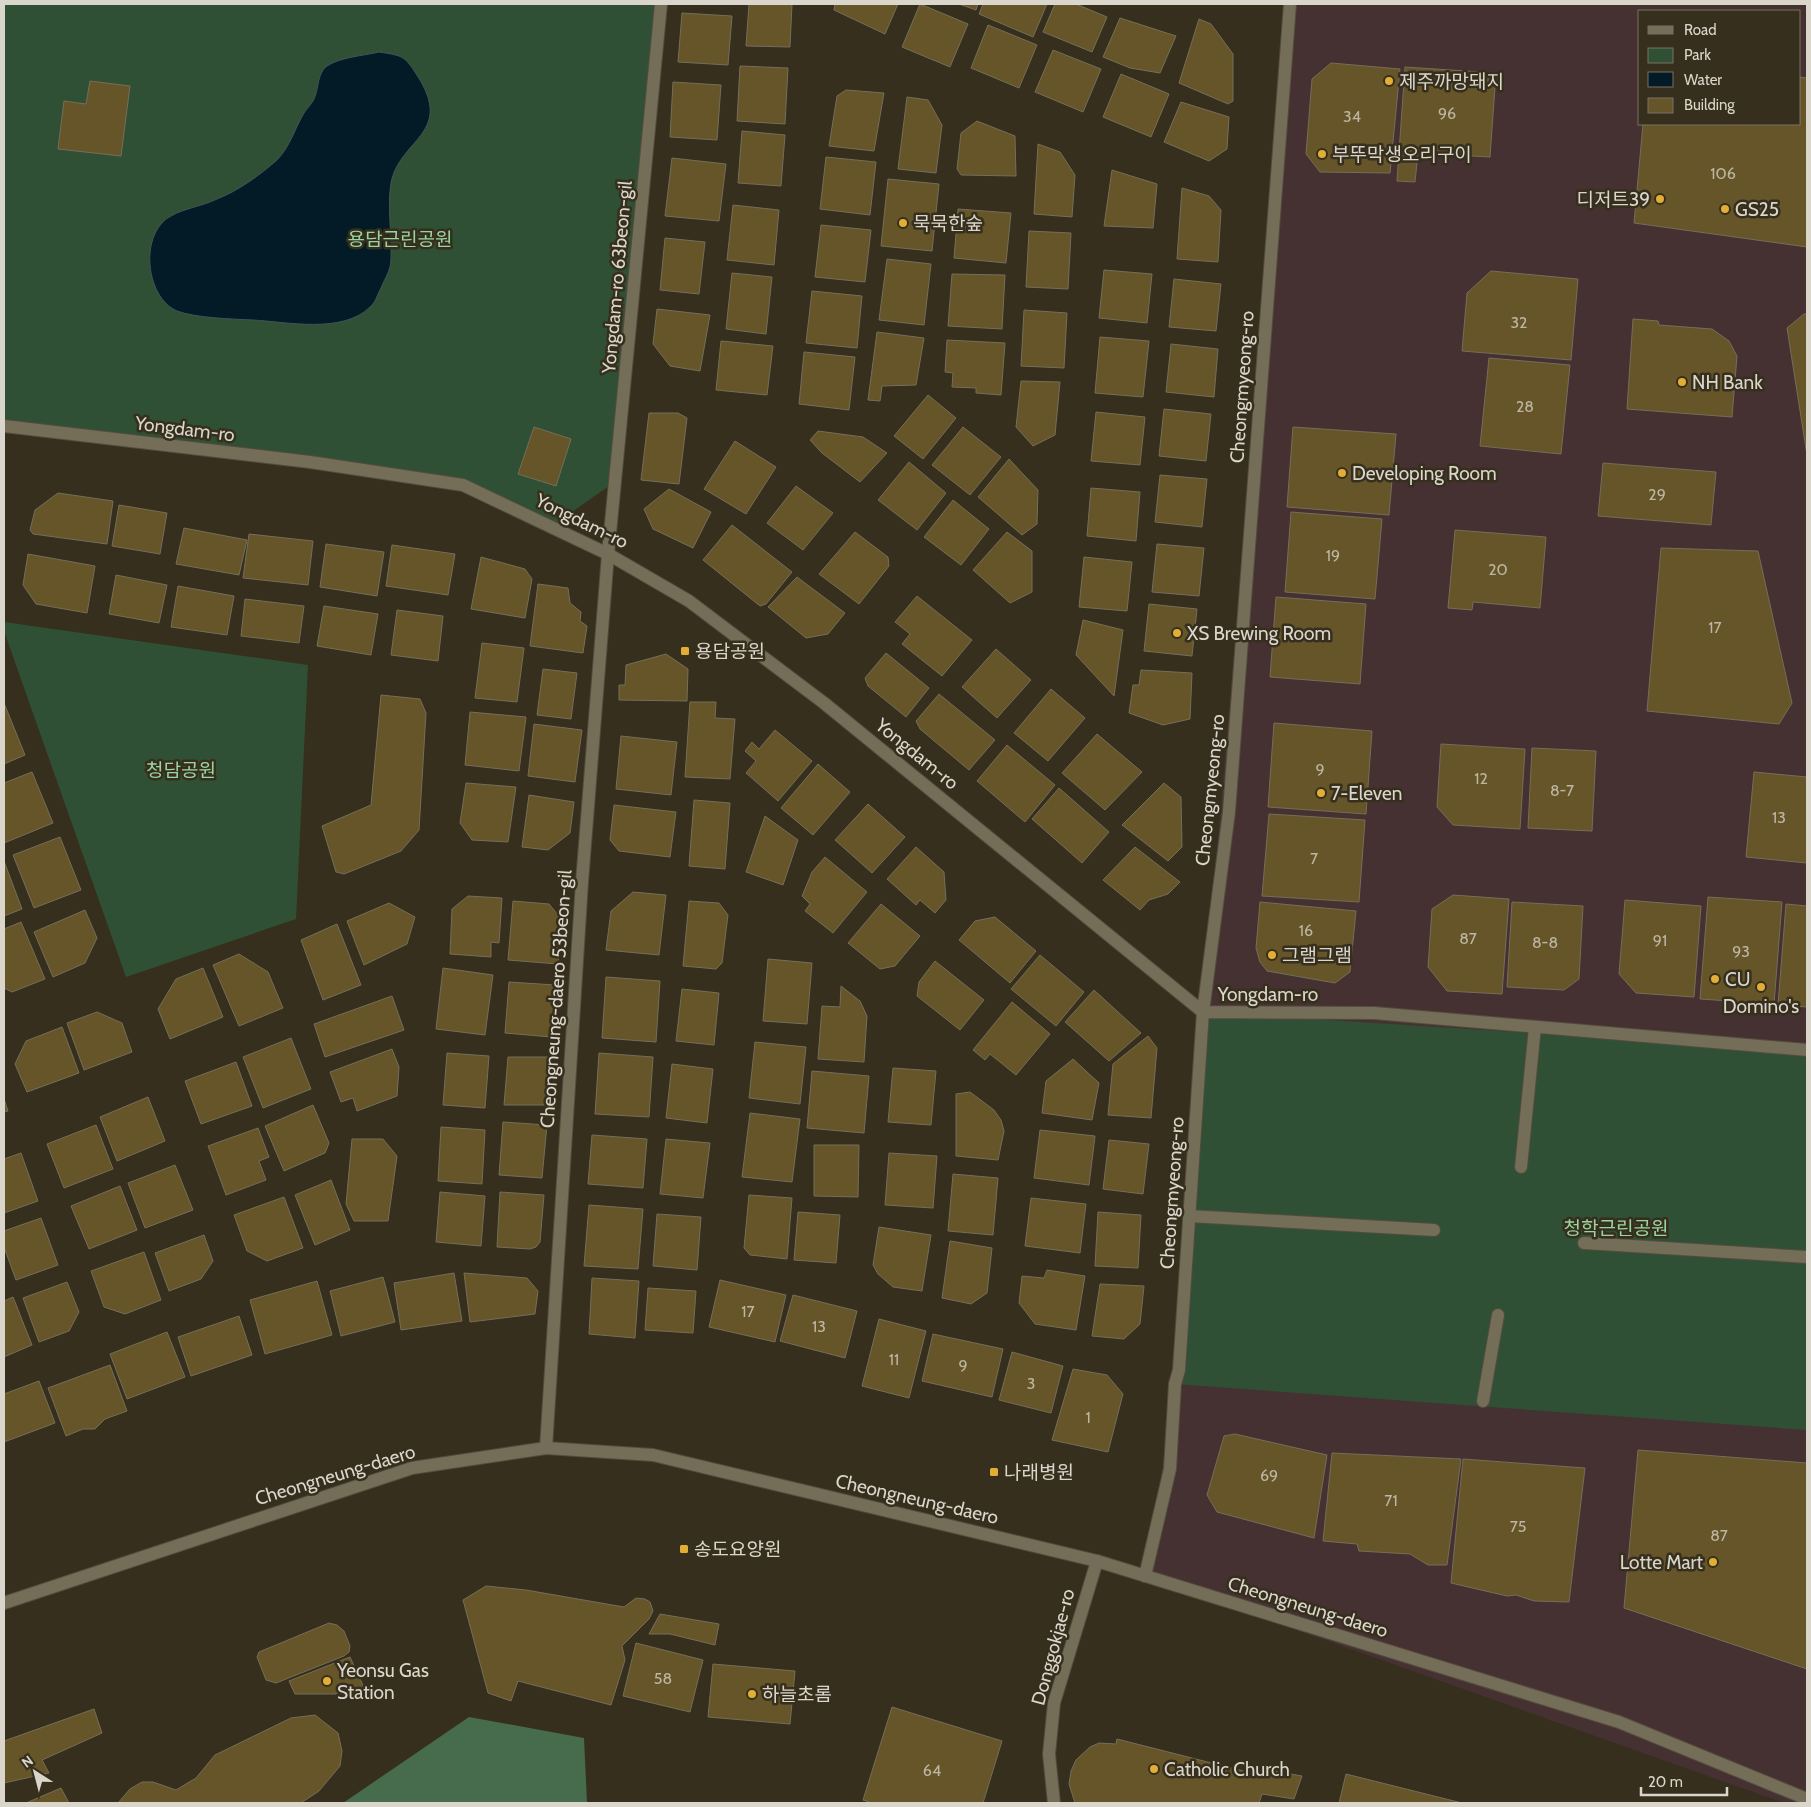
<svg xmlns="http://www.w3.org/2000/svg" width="1811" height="1807" font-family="Cabin,'Noto Sans KR',sans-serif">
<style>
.commercial{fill:#463132;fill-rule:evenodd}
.green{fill:#305035}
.forest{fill:#466c4d}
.water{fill:#031a27;stroke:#445258}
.building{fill:#655528;stroke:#756e59}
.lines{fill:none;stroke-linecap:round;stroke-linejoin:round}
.pedestrian-casing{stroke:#534c3d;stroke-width:14}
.minor-casing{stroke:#534c3d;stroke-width:14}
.tertiary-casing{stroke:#534c3d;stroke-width:14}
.secondary-casing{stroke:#534c3d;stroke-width:14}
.pedestrian{stroke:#746d58;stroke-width:12}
.minor{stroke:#746d58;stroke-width:12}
.tertiary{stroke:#746d58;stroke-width:12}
.secondary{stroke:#746d58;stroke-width:12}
.poi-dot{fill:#e2af34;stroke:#362f1d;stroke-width:2}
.labels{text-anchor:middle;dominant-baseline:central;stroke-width:5;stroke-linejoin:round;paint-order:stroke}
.number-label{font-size:16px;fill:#bdb6a2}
.poi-label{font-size:19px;fill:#dad6cb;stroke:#362f1d;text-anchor:start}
.park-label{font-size:19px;fill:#98d5a1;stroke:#362f1d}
.street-label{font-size:19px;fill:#dad6cb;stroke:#362f1d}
</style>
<rect width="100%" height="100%" fill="#362f1d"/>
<path class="commercial" d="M1290 4H1807V1803H1784L1145 1576 1175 1384 1203 1012ZM1640 11H1800V124H1640Z"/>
<path class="green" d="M4 4H660L616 481 552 526 475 491 310 462 4 426Z
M4 622 308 665 296 919 126 977 4 631Z
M1203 1012 1807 1051V1430L1175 1384Z"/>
<path class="forest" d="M469 1717 584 1738 587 1803H343Z"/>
<path class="water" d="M379 52C405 56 405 56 420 80 452 134 399 140 391 183 387 205 392 235 391 259 391 270 385 278 381 288 377 295 376 302 370 307 343 334 287 322 253 320 232 319 196 318 177 311 145 297 139 233 171 216 185 208 203 206 217 199 238 191 260 175 277 160 290 147 295 128 304 113 307 108 312 104 314 99 319 89 317 73 327 66 341 57 362 56 379 52Z"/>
<path class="building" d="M749 4H792L790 47 746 46Z
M835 4H898L885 34 834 10Z
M920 4 968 24 950 67 902 47Z
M959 4H978L976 10Z
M983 4H1047L1033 37 979 14Z
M1055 4H1076L1107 17 1092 52 1043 32Z
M682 13 732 16 728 65 678 62Z
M1120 18 1176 36 1160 73 1130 68 1103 57Z
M1199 19 1211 24 1233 54V101L1228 104 1179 83Z
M988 25 1037 45 1019 88 971 68Z
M1053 50 1101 69 1083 112 1035 92Z
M1331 63 1400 69 1390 173 1320 172 1306 154 1312 79Z
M740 66 788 68 785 124 737 121Z
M1405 67 1496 73 1490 157 1418 153 1415 182 1397 181Z
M1121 74 1169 94 1151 137 1103 117Z
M1800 77 1807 78V247L1634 223 1643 124H1800Z
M90 81 130 86 121 156 58 149 64 101 86 104Z
M673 82 721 85 717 140 670 137Z
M846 90 884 93 874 151 829 146 837 96Z
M907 97 928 100 942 125 936 173 898 169Z
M1181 102 1229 117 1227 149 1209 161 1164 142Z
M977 121 1015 136 1016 176 961 175 957 169 961 133Z
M742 131 785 135 781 186 738 183Z
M1038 144 1060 152 1075 175 1072 217 1034 214Z
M826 157 876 162 870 215 820 209Z
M672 158 726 164 719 221 665 216Z
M1112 170 1157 184 1153 228 1104 226Z
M888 179 939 184 932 251 881 246Z
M1182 188 1209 196 1221 210 1218 262 1177 259Z
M733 205 779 210 774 265 727 260Z
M958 209 1011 213 1006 263 954 258Z
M821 225 871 230 865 282 815 277Z
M1029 231 1071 233 1068 289 1026 287Z
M665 238 705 242 699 294 660 290Z
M887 259 931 264 924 325 879 320Z
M1104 270 1152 274 1147 323 1099 318Z
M1491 271 1578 279 1571 360 1462 351 1467 293Z
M732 273 772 277 766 334 726 329Z
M952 274 1005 275 1002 329 948 326Z
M1174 279 1221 284 1216 331 1169 327Z
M812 291 862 296 857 348 806 343Z
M657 309 710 315 700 371 670 366 653 344Z
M1024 310 1067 313 1064 368 1021 366Z
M1804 314H1807V455L1787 328Z
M1633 319 1658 321 1659 325 1712 329 1729 341 1737 356 1732 417 1627 409Z
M877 332 924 338 916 385 882 386 880 401 868 400Z
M1100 337 1149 341 1143 397 1095 393Z
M947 340 1005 343 1001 395 976 393V388L952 387 953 373 945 372Z
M721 341 773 346 767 395 716 390Z
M1171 344 1218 349 1214 397 1166 392Z
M804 352 855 357 849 410 799 404Z
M1489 358 1570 365 1561 454 1480 446Z
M1021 381 1060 382 1055 435 1033 446 1016 427Z
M928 395 956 418 923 459 894 436Z
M1164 409 1211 414 1206 461 1159 456Z
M1096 412 1145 417 1140 465 1091 461Z
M649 413H678L687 418 679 484 641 480Z
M534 427 571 439 556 486 518 474Z
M963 427 1001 457 970 495 932 465Z
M1293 427 1396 434 1389 515 1287 507Z
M818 431 863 437 887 453 860 482 822 453 810 440Z
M735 441 776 467 746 514 704 489Z
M1009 459 1038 490 1037 524 1022 535 978 497Z
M909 462 946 493 917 530 878 500Z
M1603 463 1716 472 1711 525 1598 516Z
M1160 475 1207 479 1202 527 1155 522Z
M796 486 833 513 803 550 767 523Z
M1091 488 1140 492 1136 541 1087 536Z
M669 489 711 512 693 548 653 529 644 509Z
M58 493 113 501 107 544 33 534 30 530 35 510Z
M953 500 989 529 961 565 924 537Z
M119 505 167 513 160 554 112 546Z
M1291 512 1382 519 1375 599 1285 592Z
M732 525 792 572 766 604 760 606 703 560Z
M184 528 247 540 239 575 176 564Z
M1455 530 1546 537 1540 608 1473 602 1472 610 1448 608Z
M855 532 888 557 889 566 859 604 819 574Z
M1007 532 1032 551V592L1010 603 973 570Z
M249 534 313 541 308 585 243 578Z
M326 544 384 552 377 596 320 587Z
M1157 544 1204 548 1199 596 1152 592Z
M392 545 455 554 448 595 386 586Z
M1661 548 1758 551 1792 703 1779 724 1647 711Z
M28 554 95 566 87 613 36 604 23 585Z
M481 557 525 569 532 579 525 618 471 609Z
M1084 557 1132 562 1127 611 1079 607Z
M116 575 167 585 159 623 109 614Z
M797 577 845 613 828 634 806 638 768 607Z
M538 584 568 588 570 603 581 612 580 621 587 626 583 653 530 646Z
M178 586 234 596 227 635 171 627Z
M917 596 972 640 942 676 902 644 910 634 895 622Z
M1276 597 1366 604 1360 684 1270 677Z
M245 599 304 606 299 643 241 636Z
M1149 604 1197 609 1192 656 1144 651Z
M324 606 378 614 371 655 317 646Z
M397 610 443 616 438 661 391 655Z
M1083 620 1123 630 1114 696 1076 655Z
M482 643 524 648 517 702 475 698Z
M996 649 1031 680 997 718 962 687Z
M886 653 929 688 906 717 868 686 865 678Z
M666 654 688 669 687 701 619 700V685H625L626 665Z
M543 669 577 673 571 719 537 715Z
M1141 670 1192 673 1190 719 1163 725 1129 713 1133 685H1139Z
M1051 689 1085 718 1048 761 1014 733Z
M939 694 995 740 969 770 920 729 916 721Z
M381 695 420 699 426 713 419 830 401 851 344 874 336 872 322 826 371 805Z
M690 702H716L715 718 735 719 730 779 685 777Z
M4 703 25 755 4 764Z
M470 712 526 717 519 771 465 765Z
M1274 723 1372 731 1366 814 1268 807Z
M534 724 582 730 575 782 528 776Z
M775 730 812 761 778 801 746 773 756 761 745 751 752 742 759 749Z
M1097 734 1142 772 1105 810 1062 773Z
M621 736 677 742 671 795 616 789Z
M1441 744 1525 749 1520 829 1453 825 1437 807Z
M1007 745 1055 785 1025 822 977 781Z
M1532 748 1596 751 1592 831 1528 828Z
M818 764 850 792 813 835 781 808Z
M32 772 53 823 4 843V783Z
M1754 772 1807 777V863L1746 857Z
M466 783 516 787 508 842 472 840 460 823Z
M1164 783 1181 797 1182 847 1168 861 1122 825Z
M1059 788 1109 832 1082 863 1032 819Z
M529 795 574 802 570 833 548 850 522 847Z
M694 800 730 803 725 869 689 866Z
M868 804 905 837 872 873 835 840Z
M614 805 676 812 670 857 619 851 610 840Z
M1269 814 1365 820 1359 902 1262 896Z
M765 816 798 840 783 885 746 872Z
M60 837 81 890 34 908 13 855Z
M916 847 944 872 946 900 935 913 920 900 916 905 887 879Z
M1135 847 1180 882 1168 894 1149 900 1140 910 1103 880Z
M825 857 867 892 833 933 805 911 810 904 802 896 812 872Z
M4 861 22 909 4 916Z
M633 892 666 895 659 955 606 950 611 911Z
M1453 895 1509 899 1502 994 1447 991 1428 967 1432 909Z
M468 896 502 898 499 943 491 942V957L450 954 452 909Z
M1708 897 1782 902 1774 1004 1700 999Z
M1625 900 1701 906 1694 997 1636 993 1619 974Z
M513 901 549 904 562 920 558 964 508 960Z
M689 901 719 903 728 915 722 963 716 969 683 966Z
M1260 902 1356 911 1350 972 1335 983 1267 971 1260 962 1256 948Z
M1512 902 1583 906 1579 979 1564 990 1507 987Z
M389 903 415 917 407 944 364 965 347 921Z
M881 904 920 936 895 966 880 969 848 943Z
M1786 904 1807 906V1007L1778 1005Z
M85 910 97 938 85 963 53 977 34 932Z
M995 917 1036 951 1010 983 959 940 975 921Z
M21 922 45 979 12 992 4 988V929Z
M337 924 361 985 323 1000 301 940Z
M239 954 268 972 283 1008 239 1026 213 965Z
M1040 955 1084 992 1056 1026 1011 989Z
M768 959 812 963 807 1024 763 1021Z
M935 961 984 1000 960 1030 917 996 919 982Z
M203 968 223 1017 170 1039 158 1009 176 979Z
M443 968 493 975 485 1035 436 1029Z
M606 977 660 981 656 1042 602 1038Z
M509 982 555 985 551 1037 505 1033Z
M841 986 860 1001 867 1016 864 1062 818 1059 822 1006 840 1007Z
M682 989 719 993 714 1045 676 1041Z
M1094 990 1141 1033 1109 1061 1065 1022Z
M392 996 404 1030 325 1057 314 1024Z
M1012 1002 1050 1034 1016 1075 990 1054 985 1060 973 1050Z
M97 1012 122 1023 132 1052 84 1070 67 1023Z
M62 1027 79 1073 27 1092 15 1064 26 1041Z
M1148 1036 1157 1048 1151 1118 1108 1115 1113 1064Z
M291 1038 311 1089 263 1108 243 1057Z
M755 1042 806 1047 800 1104 749 1098Z
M392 1049 399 1067 397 1096 357 1111 353 1098 341 1102 330 1072Z
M447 1053 489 1056 485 1108 443 1105Z
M599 1053 653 1057 649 1117 595 1114Z
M508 1057H550L545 1105H504Z
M1073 1059 1099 1083 1092 1120 1042 1113 1046 1081Z
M236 1062 252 1106 201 1124 185 1081Z
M672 1064 713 1069 707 1123 666 1118Z
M893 1068 936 1071 931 1125 888 1122Z
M812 1071 869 1076 864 1133 807 1128Z
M970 1092 994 1110 1001 1120 1004 1131 998 1160 956 1156V1094Z
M148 1097 165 1141 117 1161 100 1117Z
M4 1099 8 1111 4 1112Z
M313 1105 329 1143 325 1153 284 1171 265 1126Z
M750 1113 800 1119 792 1182 742 1177Z
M503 1122 547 1125 542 1178 499 1175Z
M96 1125 113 1169 64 1188 47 1144Z
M441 1127 485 1130 482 1184 438 1181Z
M258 1128 269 1157 259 1161 266 1180 226 1195 208 1146Z
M1040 1130 1095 1136 1089 1185 1034 1178Z
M592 1135 647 1139 643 1188 588 1184Z
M352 1139H383L397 1156 388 1221H354L346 1204Z
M666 1139 710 1143 703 1198 660 1194Z
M1109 1140 1149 1144 1143 1194 1103 1189Z
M814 1145H859L858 1197 814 1196Z
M21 1153 38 1201 4 1213V1159Z
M889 1153 937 1156 933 1208 885 1205Z
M175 1165 193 1210 145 1228 128 1183Z
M953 1174 998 1178 993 1235 948 1231Z
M331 1180 350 1230 315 1245 295 1195Z
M120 1186 137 1230 89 1249 71 1206Z
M440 1192 485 1196 481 1246 436 1242Z
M500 1192 544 1195 540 1242 536 1247 530 1249 497 1247Z
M749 1195 792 1198 787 1259 750 1255 744 1248Z
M284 1197 303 1248 267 1261 247 1251 234 1215Z
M1031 1198 1086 1204 1080 1253 1025 1246Z
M589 1205 643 1209 638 1269 584 1266Z
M798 1212 840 1215 836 1263 794 1260Z
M1098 1212 1141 1215 1138 1268 1095 1266Z
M657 1214 701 1217 697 1270 653 1266Z
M41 1218 58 1265 16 1280 4 1247V1231Z
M879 1227 931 1235 922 1291 893 1287 878 1274 873 1265Z
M204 1235 213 1261 201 1279 169 1291 155 1253Z
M950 1241 992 1248 987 1293 971 1304 942 1298Z
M144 1252 161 1300 125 1314 104 1307 91 1271Z
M1047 1270 1085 1276 1076 1330 1035 1324 1019 1303 1022 1276 1044 1278Z
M454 1273 462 1321 401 1330 394 1283Z
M464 1273 527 1278 538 1291 535 1314 470 1322Z
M383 1277 395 1322 341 1336 330 1291Z
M592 1278 639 1281 635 1338 589 1334Z
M720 1280 786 1295 775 1342 709 1327Z
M317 1281 332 1335 265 1354 250 1300Z
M67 1282 79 1312 69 1331 39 1342 23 1298Z
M1100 1284 1144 1286 1140 1324 1124 1339 1092 1336Z
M648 1288 696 1291 693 1333 645 1330Z
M793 1295 857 1311 845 1358 780 1341Z
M13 1297 32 1345 4 1357V1301Z
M239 1316 252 1355 191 1376 178 1337Z
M879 1319 926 1331 909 1398 862 1386Z
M167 1332 185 1377 127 1399 110 1354Z
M933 1334 1003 1349 992 1397 922 1381Z
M1012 1352 1063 1366 1051 1413 999 1400Z
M110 1365 127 1411 105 1419 95 1429H83L66 1436 48 1388Z
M1073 1369 1107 1375 1123 1394 1108 1452 1052 1440Z
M39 1381 55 1423 4 1442V1394Z
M1235 1434 1327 1455 1314 1538 1217 1512 1207 1495 1224 1436Z
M1638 1450 1807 1463V1669L1624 1608Z
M1332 1453 1461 1459 1447 1565H1428L1410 1554 1359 1551 1357 1544 1323 1541Z
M1463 1459 1585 1468 1569 1602 1534 1601 1516 1595 1507 1596 1451 1583Z
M486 1586 526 1590 624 1607 636 1598 645 1599 650 1602 653 1611 649 1619 622 1646 625 1660 611 1705 518 1681 511 1701 488 1693 463 1600Z
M660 1614 719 1624 715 1645 670 1634H649Z
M329 1623 337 1625 344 1631 350 1646 349 1652 344 1656 276 1683 266 1680 257 1657 259 1652Z
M636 1643 703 1660 690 1712 623 1696Z
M350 1657 367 1694H295L289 1681Z
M713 1664 795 1671 790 1724 708 1717Z
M892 1707 1002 1741 983 1803H872L863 1800Z
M94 1709 102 1733 42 1760 49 1773 4 1783V1741Z
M315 1715 338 1733 342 1751 340 1766 319 1791 301 1803H118L130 1789 142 1782H153L176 1790 196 1778 215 1755 291 1718Z
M1117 1739 1251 1773 1252 1767 1302 1776 1294 1799 1262 1794 1259 1803H1075L1069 1784 1071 1771 1076 1760 1090 1747 1099 1743 1116 1744Z
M1346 1774 1462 1803H1339Z
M61 1788 69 1803H26Z"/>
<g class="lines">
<g class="pedestrian-casing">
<path id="pedestrian" d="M1521 1167 1535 1027
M1189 1216 1434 1230
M1584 1243 1807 1257
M1483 1401 1498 1315"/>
</g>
<g class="minor-casing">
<path id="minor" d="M546 1448 582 882 608 554 661 4"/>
</g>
<g class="tertiary-casing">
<path id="tertiary" d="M4 426 310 462 463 485 608 554 689 601 824 703 1203 1012 1374 1013 1807 1050
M1145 1576 1170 1469 1175 1384 1179 1370 1203 1012 1229 812 1290 4
M1054 1803 1049 1754 1054 1703 1097 1561"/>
</g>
<g class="secondary-casing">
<path id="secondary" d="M4 1603 412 1468 546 1448 653 1455 1097 1561 1619 1722 1807 1799"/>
</g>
<use href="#pedestrian" class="pedestrian"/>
<use href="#minor" class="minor"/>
<use href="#tertiary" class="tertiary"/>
<use href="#secondary" class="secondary"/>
</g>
<g class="poi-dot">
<circle cx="1389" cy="81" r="5"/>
<circle cx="1322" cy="154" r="5"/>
<circle cx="1660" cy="199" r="5"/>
<circle cx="1725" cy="209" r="5"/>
<circle cx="903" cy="223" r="5"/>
<circle cx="1682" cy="382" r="5"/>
<circle cx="1342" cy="473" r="5"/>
<circle cx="1177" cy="633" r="5"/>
<rect x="680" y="646" width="10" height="10" rx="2.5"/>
<circle cx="1321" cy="793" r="5"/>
<circle cx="1272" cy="955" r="5"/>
<circle cx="1715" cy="979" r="5"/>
<circle cx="1761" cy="987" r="5"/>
<rect x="989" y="1467" width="10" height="10" rx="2.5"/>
<rect x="679" y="1544" width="10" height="10" rx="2.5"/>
<circle cx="1713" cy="1562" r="5"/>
<circle cx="327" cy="1681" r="5"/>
<circle cx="752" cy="1694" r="5"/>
<circle cx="1154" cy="1769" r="5"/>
</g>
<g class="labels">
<g class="number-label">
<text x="1447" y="113">96</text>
<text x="1352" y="116">34</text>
<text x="1723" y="173">106</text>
<text x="1519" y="322">32</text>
<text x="1525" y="406">28</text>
<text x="1657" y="494">29</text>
<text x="1333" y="555">19</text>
<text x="1498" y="569">20</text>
<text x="1715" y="627">17</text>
<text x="1320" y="769">9</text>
<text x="1481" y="778">12</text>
<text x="1562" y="790">8-7</text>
<text x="1779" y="817">13</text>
<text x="1314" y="858">7</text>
<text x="1306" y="930">16</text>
<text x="1468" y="938">87</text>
<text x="1660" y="940">91</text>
<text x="1545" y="942">8-8</text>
<text x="1741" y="951">93</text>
<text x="748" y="1311">17</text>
<text x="819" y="1326">13</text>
<text x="894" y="1359">11</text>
<text x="963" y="1365">9</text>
<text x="1031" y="1383">3</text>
<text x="1088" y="1417">1</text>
<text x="1269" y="1475">69</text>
<text x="1391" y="1500">71</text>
<text x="1518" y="1526">75</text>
<text x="1719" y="1535">87</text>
<text x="663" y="1678">58</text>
<text x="932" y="1770">64</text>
</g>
<g class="poi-label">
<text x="1399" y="81">제주까망돼지</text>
<text x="1332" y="154">부뚜막생오리구이</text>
<text x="1650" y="199" text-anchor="end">디저트39</text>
<text x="1735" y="209">GS25</text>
<text x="913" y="223">묵묵한숲</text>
<text x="1692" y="382">NH Bank</text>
<text x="1352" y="473">Developing Room</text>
<text x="1187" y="633">XS Brewing Room</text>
<text x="695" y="651">용담공원</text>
<text x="1331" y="793">7-Eleven</text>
<text x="1282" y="955">그램그램</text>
<text x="1725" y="979">CU</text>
<text x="1761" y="1006" text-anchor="middle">Domino's</text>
<text x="1004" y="1472">나래병원</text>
<text x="694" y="1549">송도요양원</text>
<text x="1703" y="1562" text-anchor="end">Lotte Mart</text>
<text x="337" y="1670">Yeonsu Gas<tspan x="337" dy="22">Station</tspan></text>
<text x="762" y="1694">하늘초롬</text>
<text x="1164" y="1769">Catholic Church</text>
</g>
<g class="park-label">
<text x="400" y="239">용담근린공원</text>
<text x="181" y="770">청담공원</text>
<text x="1616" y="1228">청학근린공원</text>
</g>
<g class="street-label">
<text transform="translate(617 277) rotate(-85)">Yongdam-ro 63beon-gil</text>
<text transform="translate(1242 387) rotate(-86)">Cheongmyeong-ro</text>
<text transform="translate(185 429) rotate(7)">Yongdam-ro</text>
<text transform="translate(582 521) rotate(26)">Yongdam-ro</text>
<text transform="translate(917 754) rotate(39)">Yongdam-ro</text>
<text transform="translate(1210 790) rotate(-84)">Cheongmyeong-ro</text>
<text x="1268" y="994">Yongdam-ro</text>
<text transform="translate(556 999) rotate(-86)">Cheongneung-daero 53beon-gil</text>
<text transform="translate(1172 1193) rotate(-86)">Cheongmyeong-ro</text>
<text transform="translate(335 1475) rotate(-17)">Cheongneung-daero</text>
<text transform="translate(917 1499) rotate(13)">Cheongneung-daero</text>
<text transform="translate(1308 1607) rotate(17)">Cheongneung-daero</text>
<text transform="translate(1053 1647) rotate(-75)">Donggokjae-ro</text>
</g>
</g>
<rect width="1811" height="1807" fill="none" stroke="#dad6cb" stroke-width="10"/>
<rect x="1638" y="10" width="162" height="115" fill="#362f1d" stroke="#787263"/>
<rect x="1648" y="26" width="25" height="8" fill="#746d58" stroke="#787263"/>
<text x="1684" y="35" font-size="15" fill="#dad6cb">Road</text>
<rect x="1648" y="48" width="25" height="15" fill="#305035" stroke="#787263"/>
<text x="1684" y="60" font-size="15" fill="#dad6cb">Park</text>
<rect x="1648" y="72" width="25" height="15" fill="#031a27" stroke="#787263"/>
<text x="1684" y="85" font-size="15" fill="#dad6cb">Water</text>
<rect x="1648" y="98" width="25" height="15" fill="#655528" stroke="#787263"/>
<text x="1684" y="110" font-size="15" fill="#dad6cb">Building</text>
<g transform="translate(35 1772) rotate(324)" stroke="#362f1d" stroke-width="4" paint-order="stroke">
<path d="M0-4L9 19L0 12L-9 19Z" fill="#dad6cb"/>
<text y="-8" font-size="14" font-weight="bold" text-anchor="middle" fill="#dad6cb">N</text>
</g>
<path d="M1641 1787v8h86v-8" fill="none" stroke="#dad6cb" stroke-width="2.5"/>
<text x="1648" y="1787" font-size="15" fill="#dad6cb" stroke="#362f1d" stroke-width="4" paint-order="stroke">20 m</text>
</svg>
